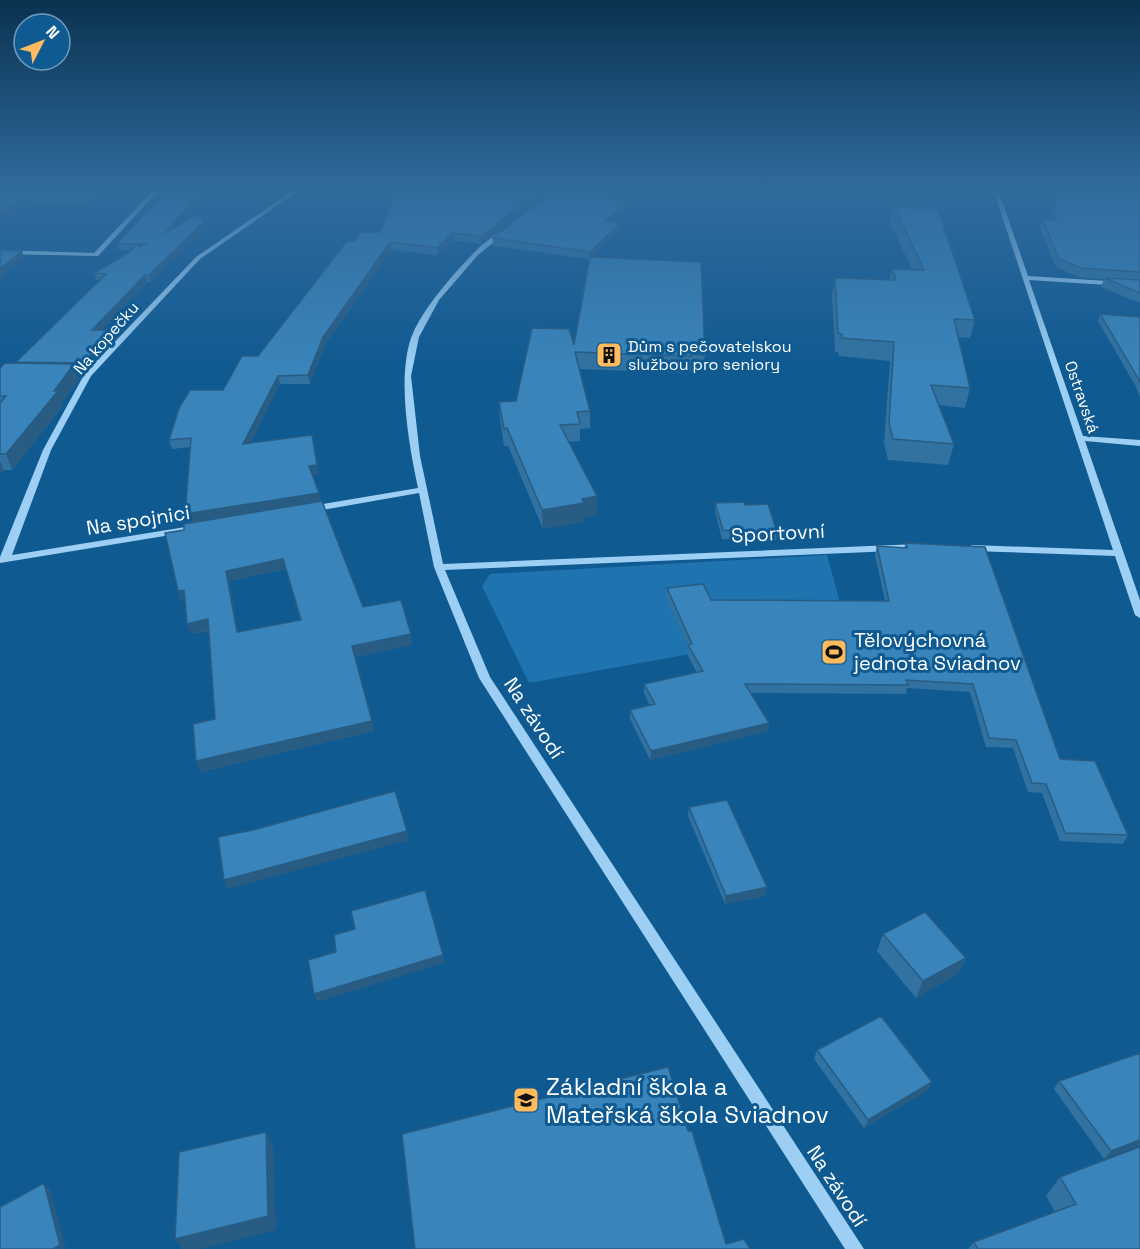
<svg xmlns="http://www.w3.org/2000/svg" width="1140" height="1249" font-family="'Space Grotesk',sans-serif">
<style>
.green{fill:#1f73af}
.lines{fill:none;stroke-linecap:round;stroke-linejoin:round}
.minor{fill:#9ccff3;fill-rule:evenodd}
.wall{fill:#3172a0;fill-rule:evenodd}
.shaded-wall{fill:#285c82}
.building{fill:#3984ba;stroke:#285c82;stroke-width:1.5;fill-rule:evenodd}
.labels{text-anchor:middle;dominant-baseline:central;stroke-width:6;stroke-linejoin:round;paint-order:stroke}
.far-street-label{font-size:16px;fill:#fff;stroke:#105a92}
.far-poi-label{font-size:16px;fill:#fff;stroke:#105a92;text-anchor:start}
.street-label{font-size:20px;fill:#fff;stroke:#105a92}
.poi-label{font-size:20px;fill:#fff;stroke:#105a92;text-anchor:start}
.near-poi-label{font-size:24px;fill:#fff;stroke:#105a92;text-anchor:start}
</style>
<rect width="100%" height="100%" fill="#105a92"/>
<path class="green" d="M827 555 842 610 740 645 529 683 482 586 490 574Z"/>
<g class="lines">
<path class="minor" d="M154 189H160L98 256 0 254V250L94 253Z
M295 189H301L200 259 91 376 51 450 12 555 198 525 203 528 201 530 0 563V557L43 450 85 373 196 257Z
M993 189H998L1028 276 1140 283V287L1029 280 1083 436 1140 440V446L1085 441 1140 600V618L1135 615 1115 556 972 551 967 548 972 545 1113 550Z
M503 230 506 232 505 233 478 255 439 300 419 337 411 376 420 456 443 564 918 544 923 547 918 550 445 570 490 677 864 1249H845L479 678 434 567 419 493 311 512 306 509 311 506 418 488C409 445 397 380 411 338 420 314 439 292 455 273 469 258 484 240 503 230Z"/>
</g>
<path class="wall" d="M0 189H109L93 202H26L0 221Z
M168 189H211L179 225 204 222 206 228 151 282H147L101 330H114L117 337 85 371H76L79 379 62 403 63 406 12 470H4L0 474V368L16 363V362L100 280H96L94 273 127 254 131 251 119 250 117 244Z
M394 189H550L481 244 454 240 437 255 391 250 325 345 310 384H280L250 443 319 474 312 475 321 501 363 607 412 645 355 657 374 731 200 772 215 719 209 631 191 634 185 600 181 601 178 591 184 530 188 523 185 514 191 447 172 449 169 440 223 390 258 356 354 241 380 232 391 205ZM286 569 300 620 238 632 229 581Z
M1053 189H1140V303L1101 287 1104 279 1078 277 1056 267 1040 228 1043 220 1053 221Z
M607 197 629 207 613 222 620 223V230L591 258 705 355 703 371H690V373L579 369 590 411V428L580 429V441L569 442 597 496V515L584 517V522L543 529 508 446H504L500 419 499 402 516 401 574 345 589 259 493 246V238Z
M894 207 975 320 970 338 958 337 970 388 965 408 939 405 954 444 948 465 888 460 884 443 890 361 839 356 838 352H835L832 295 835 278 889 280 892 269H912L890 223Z
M1100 314 1140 317V397L1135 385 1098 321Z
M715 503 745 505 777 532 776 540 722 539 715 511Z
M906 543 1060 759 1128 835 1123 844 1060 841 1042 793 1028 792 1013 748 986 747 970 692 907 688 906 694 750 693 769 723 768 731 650 760 630 719V710L650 706 644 693V684L697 673 687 654 688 646 666 597 667 588 711 600 885 601 875 555 877 546 904 548Z
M689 807 765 896 725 904 688 816Z
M883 934 966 958 958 974 916 998 877 951Z
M817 1050 928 1090 864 1128 814 1059Z
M1140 1053V1145L1104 1159 1054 1089 1059 1081Z
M1060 1177 1140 1249H968L974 1242 1055 1212 1046 1196Z"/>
<path class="shaded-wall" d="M100 189H109L93 202 91 196Z
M204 189H211L166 240 165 233Z
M541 189H550L481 244V237Z
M611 189H625L596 202 597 195Z
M24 196 26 202 0 221V213Z
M630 201 629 207 606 228V221Z
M204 222 206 228 151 282 149 275Z
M620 223V230L589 259 590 252Z
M453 233 454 240 437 255V248Z
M390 242 391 250 325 345 310 384 308 375 323 337Z
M22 251 24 258 0 278V269Z
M145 275 147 282 94 337 92 330Z
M114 330 117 337 85 371 83 363Z
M74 364 79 379 62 403 63 406 12 470 6 454Z
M278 376 280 384 246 453 243 444Z
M314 444 319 474 311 475 309 466Z
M0 461 4 470 0 474Z
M319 493 321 502 188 524 185 514Z
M597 496V515L584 517V522L543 529 542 510 582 499Z
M283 559 286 569 229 581 240 643 237 632 226 571Z
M184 590 187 600 181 601 178 591Z
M208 619 211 630 191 634 187 624Z
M411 634 412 645 355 657 352 646Z
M372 721 374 731 200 772 196 761Z
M769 723 768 731 650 760 651 751Z
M407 831 409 840 227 889 224 880Z
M767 887 765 896 725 904 726 896Z
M443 955 444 963 317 1002 314 994Z
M966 958 958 974 916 998 923 981Z
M932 1082 928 1090 864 1128 868 1120Z
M266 1132 273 1147 276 1230 200 1249H182L175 1239Z
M1140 1140V1145L1104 1159 1111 1151Z
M44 1183 50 1190 66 1249H53Z"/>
<path class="building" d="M0 189H100L91 196H24L0 213Z
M168 189H204L165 233 198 214 204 222 149 275H145L92 330H114L83 363 16 362 106 274 94 273 127 254 137 245 140 247 145 244H117Z
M394 189H541L481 237 453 233 437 248 390 242 323 337 308 375 278 376 243 444 312 435 317 465 309 466 319 493 185 514 191 438 169 440 179 408 190 390H223L242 356H258L347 241H354L361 232H380L391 205Z
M555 189H611L597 195 630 201 606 221 620 223 590 252 493 238Z
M1055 189H1140V272L1081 268 1059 259 1043 220 1056 221Z
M894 207 938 209 975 320 954 319 970 388 931 385 954 444 893 439 889 423 894 342 842 338V334L838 333 835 278 896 280 892 269 924 270Z
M0 251H22L0 269Z
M590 257 701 262 705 355 691 354V356L575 352 590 411 577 412 580 424 560 425 597 496 582 499 584 503 542 510 507 428 504 429 499 402 516 401 532 328 569 329 574 345Z
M1105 278 1140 280V293Z
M1100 314 1140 317V383L1138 378Z
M5 363 74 364 54 391H58L6 454H0V403L6 396H0V368Z
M322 501 363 607 401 600 411 634 352 646 372 721 196 761 193 724 215 719 208 619 187 624 184 590 178 591 165 533 184 530V524ZM283 559 301 620 237 632 226 571Z
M744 502 745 505 768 504 777 532 723 530 715 503Z
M906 543 985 547 1060 759 1095 761 1128 835 1065 833 1046 784 1032 783 1016 740 989 738 973 684 906 680 908 685 745 684 769 723 651 751 630 710 655 704 644 684 703 671 688 645 692 644 667 588 703 584 711 600 889 601 877 546 907 548Z
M395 791 407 831 224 880 218 837 253 830Z
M727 800 767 887 726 896 689 807Z
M425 890 443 955 314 994 308 960 336 952 334 935 355 929 351 911Z
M925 912 966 958 923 981 883 934Z
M881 1016 932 1082 868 1120 817 1050Z
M1140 1053V1140L1111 1151 1059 1081Z
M668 1067 688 1131H692L726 1244 744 1239 750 1249H415L402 1134Z
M266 1132 268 1216 175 1239 179 1152Z
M1139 1147 1140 1148V1249H978L974 1242 1076 1204 1060 1177Z
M44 1183 60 1245 53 1249H0V1207Z"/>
<linearGradient id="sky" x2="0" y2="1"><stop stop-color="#093250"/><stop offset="0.52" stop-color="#316b9d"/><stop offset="1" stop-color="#316b9d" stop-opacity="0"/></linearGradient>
<rect width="1140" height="363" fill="url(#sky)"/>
<defs>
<g id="building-square" transform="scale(1.35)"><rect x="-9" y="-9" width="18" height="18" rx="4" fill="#ffbb5e" stroke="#105a92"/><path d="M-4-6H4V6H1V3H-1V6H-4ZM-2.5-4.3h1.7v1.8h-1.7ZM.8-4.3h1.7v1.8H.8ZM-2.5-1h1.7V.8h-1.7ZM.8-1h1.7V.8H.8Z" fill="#111"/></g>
<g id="stadium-square" transform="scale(1.35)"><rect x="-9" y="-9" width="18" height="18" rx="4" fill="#ffbb5e" stroke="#105a92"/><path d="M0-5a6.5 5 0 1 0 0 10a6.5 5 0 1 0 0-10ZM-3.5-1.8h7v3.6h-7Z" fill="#111"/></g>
<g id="school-square" transform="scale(1.35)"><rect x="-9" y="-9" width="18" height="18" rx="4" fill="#ffbb5e" stroke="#105a92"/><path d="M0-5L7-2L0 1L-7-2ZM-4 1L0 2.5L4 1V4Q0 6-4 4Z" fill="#111"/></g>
</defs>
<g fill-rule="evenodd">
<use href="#building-square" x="609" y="355"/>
<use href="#stadium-square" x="834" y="652"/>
<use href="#school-square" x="526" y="1100"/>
</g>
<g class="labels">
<g class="far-street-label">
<text transform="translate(106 338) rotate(-49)">Na kopečku</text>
<text transform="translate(1082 397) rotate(71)">Ostravská</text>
</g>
<g class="far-poi-label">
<text x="628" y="346">Dům s pečovatelskou<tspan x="628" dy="18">službou pro seniory</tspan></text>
</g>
<g class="street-label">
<text transform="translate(138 520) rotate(-9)">Na spojnici</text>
<text transform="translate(778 533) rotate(-3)">Sportovní</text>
<text transform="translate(534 718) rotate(57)">Na závodí</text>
<text transform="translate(837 1186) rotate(57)">Na závodí</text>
</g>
<g class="poi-label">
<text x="854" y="640">Tělovýchovná<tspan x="854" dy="23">jednota Sviadnov</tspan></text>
</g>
<g class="near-poi-label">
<text x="546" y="1086">Základní škola a<tspan x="546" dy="28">Mateřská škola Sviadnov</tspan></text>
</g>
</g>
<g transform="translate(42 42) rotate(48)"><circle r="28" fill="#105a92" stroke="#709cbe" stroke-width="1.5"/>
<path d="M0-4.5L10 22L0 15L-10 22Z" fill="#ffbb5e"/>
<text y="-9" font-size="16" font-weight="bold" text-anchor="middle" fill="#ffffff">N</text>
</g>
</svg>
